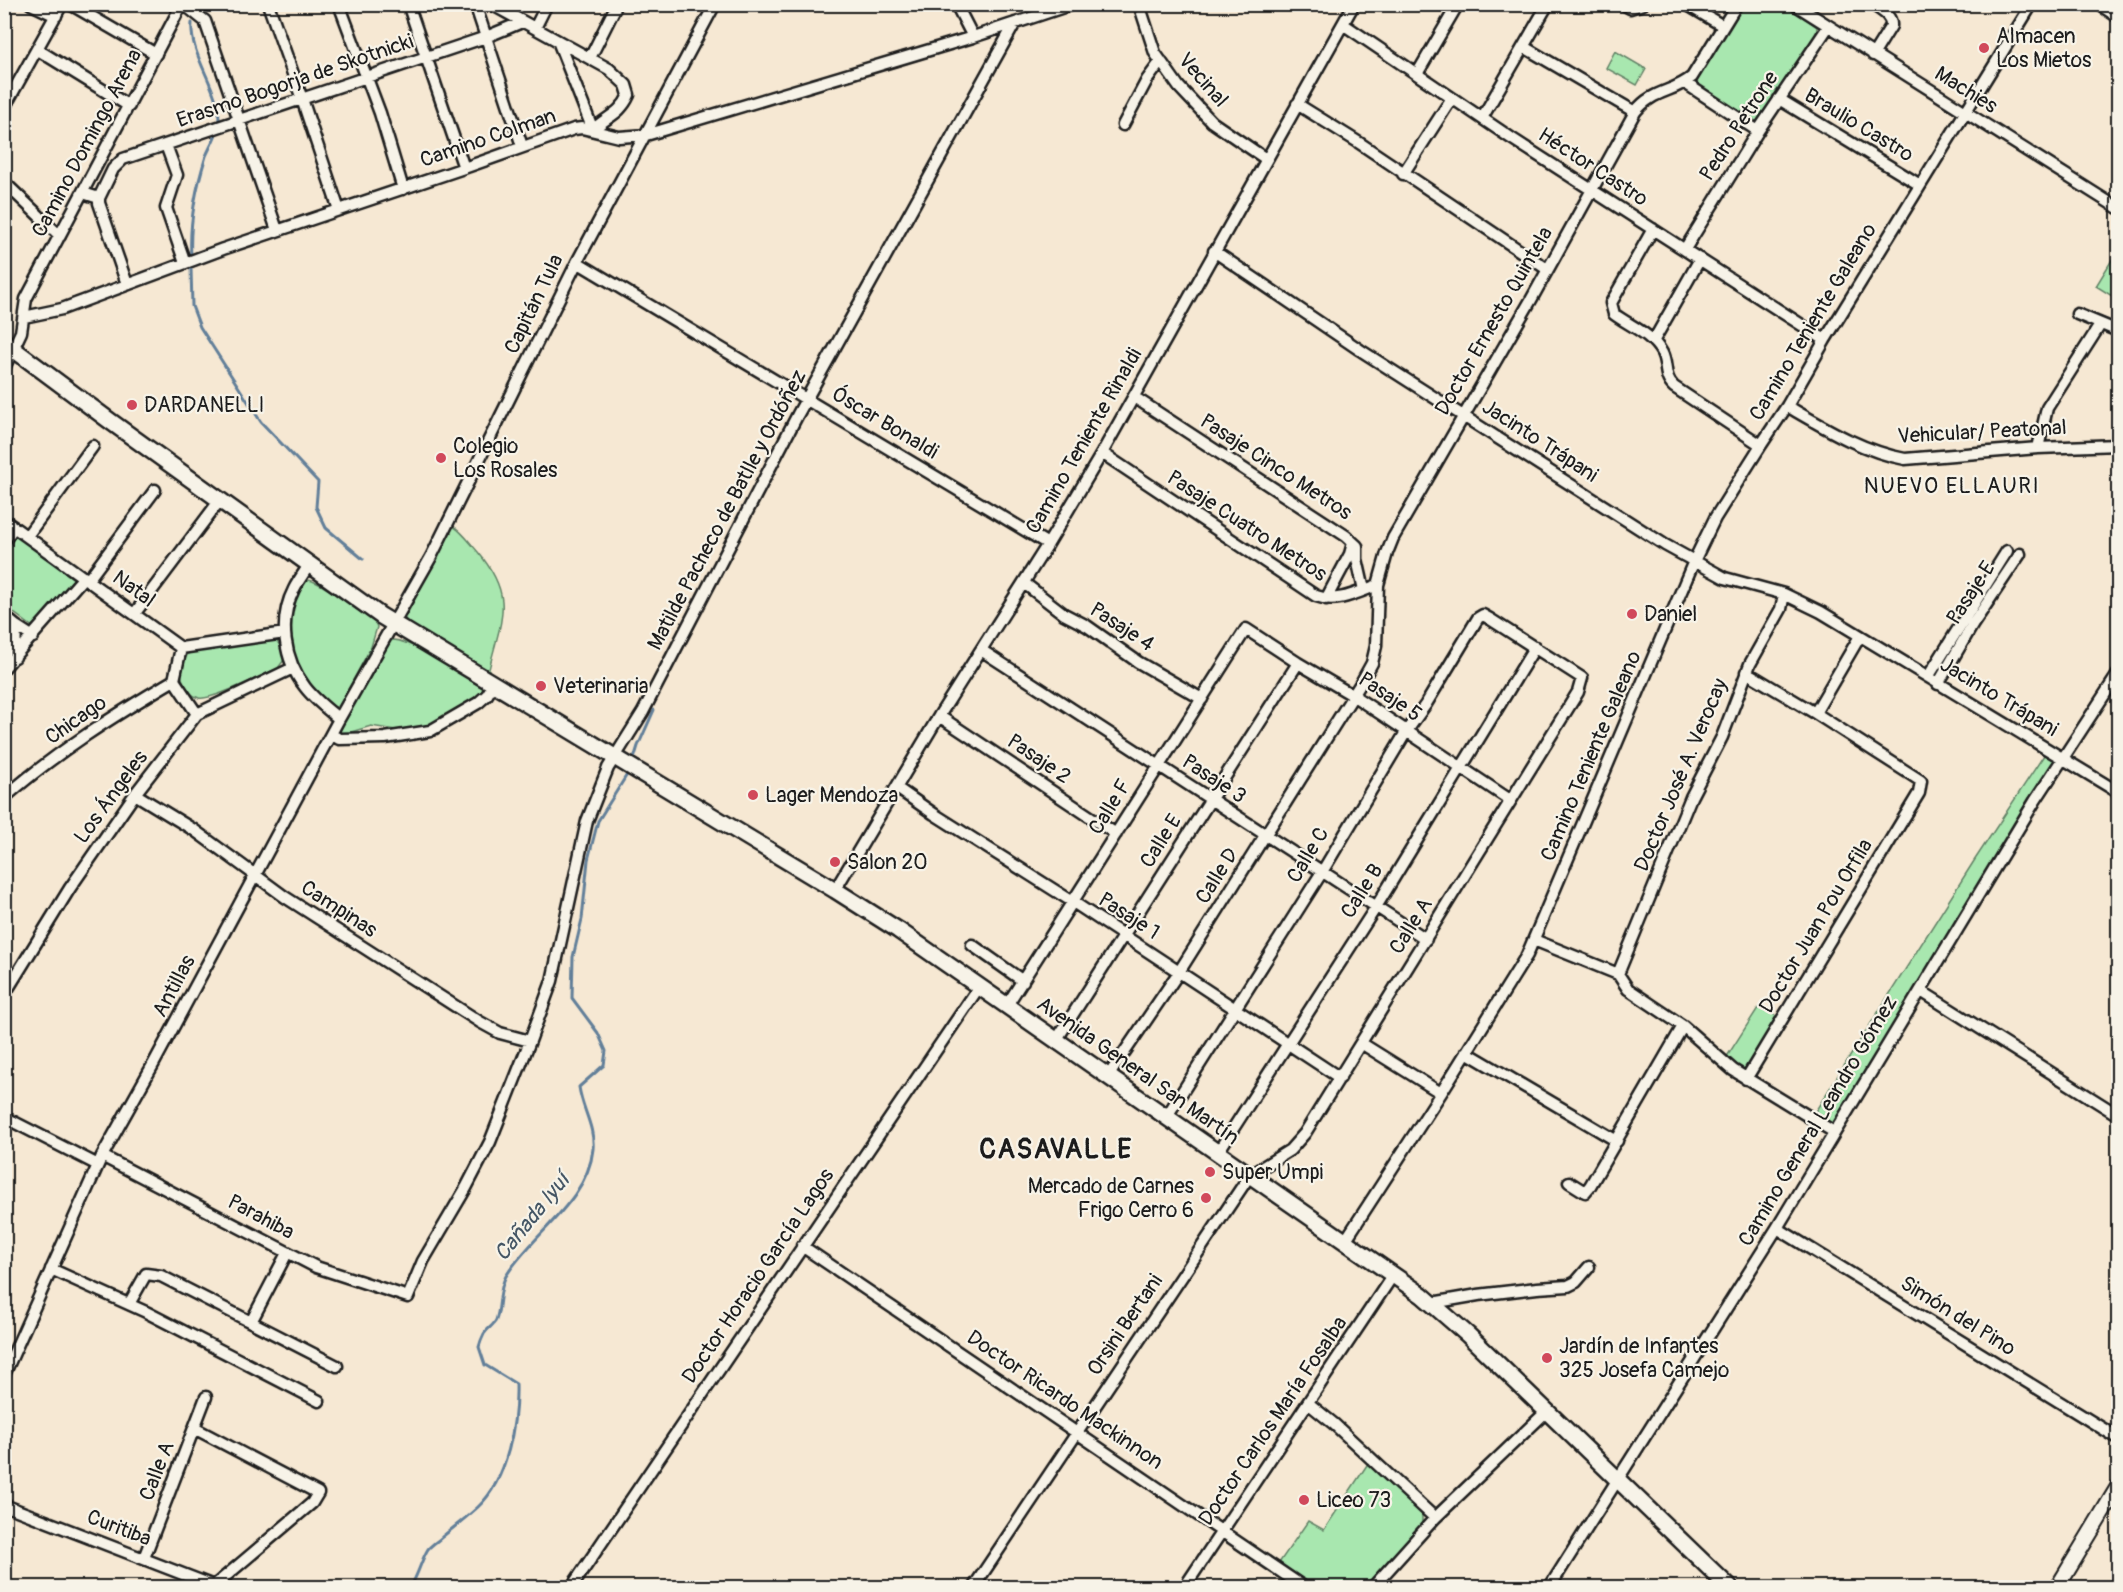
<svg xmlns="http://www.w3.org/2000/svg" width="2123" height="1592" font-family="Pangolin,sans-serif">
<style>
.green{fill:#a8e7af;stroke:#628266;stroke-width:1.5}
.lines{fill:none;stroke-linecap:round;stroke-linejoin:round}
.stream{stroke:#627f99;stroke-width:3}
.minor-casing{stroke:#1c1c1c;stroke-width:15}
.tertiary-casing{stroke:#1c1c1c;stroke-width:18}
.secondary-casing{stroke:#1c1c1c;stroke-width:20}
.minor{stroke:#f7f3e8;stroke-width:10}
.tertiary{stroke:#f7f3e8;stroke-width:14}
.secondary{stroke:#f7f3e8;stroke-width:15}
.poi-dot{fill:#d1495b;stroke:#f7f3e8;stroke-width:2}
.labels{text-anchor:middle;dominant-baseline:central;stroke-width:4.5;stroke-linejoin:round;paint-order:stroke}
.poi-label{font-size:21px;fill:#1c1c1c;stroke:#f7f3e8;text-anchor:start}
.street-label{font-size:21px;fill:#1c1c1c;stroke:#f7f3e8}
.neighbourhood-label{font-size:22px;letter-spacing:1.5px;fill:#1c1c1c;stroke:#f7f3e8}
.water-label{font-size:22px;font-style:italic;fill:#455665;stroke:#f7f3e8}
.district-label{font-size:27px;font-weight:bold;letter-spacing:1.5px;fill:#1c1c1c;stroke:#f7f3e8}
</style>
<rect width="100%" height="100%" fill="#f6e8d3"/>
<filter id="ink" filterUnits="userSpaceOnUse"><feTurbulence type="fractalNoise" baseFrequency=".0167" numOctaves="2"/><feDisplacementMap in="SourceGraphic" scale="12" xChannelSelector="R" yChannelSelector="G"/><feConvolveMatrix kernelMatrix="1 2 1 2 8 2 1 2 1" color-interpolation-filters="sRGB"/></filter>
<g filter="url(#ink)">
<path class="green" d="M1743 5H1785L1817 27 1816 35 1757 122 1753 123 1694 84V81Z
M1615 51 1646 69 1637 85 1606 68Z
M2118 250V287L2112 296 2096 286Z
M453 526C463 532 470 543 478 552 518 600 499 622 488 674L408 625 405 618Z
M15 535 75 580 34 628 5 606 4 552Z
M308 580C322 581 360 613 375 622L377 627 371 647 339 706 335 707C326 705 320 697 314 690 294 665 286 640 292 608 294 597 298 586 308 580Z
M274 638 283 649 284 660 278 668C263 675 212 701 199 698 191 696 186 688 183 681 178 669 183 661 190 651Z
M391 640C410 638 466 677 484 688L483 696 426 730 402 731 371 726 341 735 337 729 387 642Z
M2048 749 2063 758 1834 1132 1811 1118 1974 861Z
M1758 1008H1764L1779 1018 1744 1072 1726 1058Z
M1369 1462 1417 1507 1422 1514V1522L1417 1534 1367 1587H1314L1279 1563 1308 1521 1324 1530Z"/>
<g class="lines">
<path class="stream" d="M198 8 200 4
M192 23C189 56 220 88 219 122
M191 256C189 223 196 188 206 156 209 149 213 142 216 134
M191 268 192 306 200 327 261 422 318 482 316 507 326 528 363 559
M634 759 638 746 654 710
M411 1586C418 1575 422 1558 428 1549 432 1544 438 1541 442 1537 454 1527 466 1518 478 1507 508 1479 517 1423 516 1384L485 1365 479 1347C480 1343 482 1338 484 1334 487 1329 494 1325 496 1320 501 1308 498 1290 506 1276 532 1234 588 1201 593 1149 595 1127 582 1109 579 1087L604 1065 606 1051 598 1033 572 998 573 957 582 919 588 860 598 821 628 773"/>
<g class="minor-casing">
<path id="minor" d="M31 4 56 16
M70 4 156 54
M179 4 190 9 205 21 277 230
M268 4 302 99 339 210
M339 4 380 113 403 189
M408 4 464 168
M475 4 522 146
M491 4 609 69 626 85 629 95C620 115 607 116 593 130L558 41
M956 4 973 37
M1139 4 1155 53 1179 87 1212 122 1266 159
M1623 4 1630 8 1643 4
M1686 4 1723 26
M1794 4 2118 208
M1872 4C1880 10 1892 15 1891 26L1873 55
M2099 4 2118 17
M1343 24 1511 138 1825 340
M535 28 547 4
M1524 47 1635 112
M38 50 129 106
M590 58 617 4
M1417 74 1458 4
M1685 83 1758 131
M1779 99 1920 185
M1297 104 1358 142 1547 269
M4 108 62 4
M1482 118 1548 4
M1123 125 1147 80 1161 61
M166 145 177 175 166 208 185 263
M1403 174 1452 98
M4 182 60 236
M83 193 99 198V203L127 284
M99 198 113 169 123 159 486 37 522 22
M1653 229 1611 303 1614 314C1630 326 1652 334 1662 353 1668 365 1663 377 1674 387L1761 445
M1685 249 1758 131 1828 27
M1214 251 1360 350 1665 545 1725 578 1784 594 1821 612 2118 792
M577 262 1048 544
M2077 314 2118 331
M24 317 62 309 223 249 464 168 574 129 582 128 619 137 646 135 973 37 1073 4
M1654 340 1700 259
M4 368 21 332 26 299 182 4
M1134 397 1346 536 1357 546V559L1364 590
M1787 406C1825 428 1862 451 1905 459L2038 448 2118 445
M2038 448 2047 408 2100 325
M1102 453 1316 596C1337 604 1358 592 1378 585
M4 520 181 648 174 680 197 714
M27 536 93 446
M4 541 14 527
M309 565C304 573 298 581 294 589 278 620 284 660 305 687 314 699 327 709 339 719
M88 580 155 490
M1024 583 1064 614 1087 626 1138 662 1202 699
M1326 599 1350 554 1353 543
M135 613 220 500
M4 616 16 626
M181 648 285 633
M981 650 1426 939
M15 657 16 626 33 637
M4 668 84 577
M1928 677 2007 551
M1938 684 1973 624 2020 554
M1815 713 1860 636
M939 716 1116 834
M331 734 339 739 385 738 430 731 478 703 487 695 493 685
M897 788 934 814 1073 902 1340 1078
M135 794 194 830 285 897 480 1022 500 1033 530 1041
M4 798C56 752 115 715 174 680
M835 890 939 716 1048 544 1102 453 1354 4
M1534 940 1618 974 1628 989 1683 1026 1733 1070 1834 1132
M972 945 1023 981
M1618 974 1691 797 1722 737 1750 664 1781 609 1784 594
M1921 991 2118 1115
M4 995 70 888 135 794 197 714 293 668
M1007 1005 1246 629 1298 663 1354 696 1510 800
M1057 1039 1298 663
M1361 1043 1441 1093
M1466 1052 1617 1141
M1109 1075 1179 972 1361 683 1372 663 1376 646 1378 585 1387 553 1393 538 1531 300 1635 112C1653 89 1673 93 1692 77L1737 4
M1746 1079 1919 793 1921 781 1815 713 1746 672
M4 1117 98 1165
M1218 1152 1376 907 1535 647
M102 1156 316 1267 408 1297 423 1261 466 1188 490 1142 530 1041 552 981 587 821 608 768 643 712 798 414 1015 23
M1569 1182 1585 1192 1590 1186 1683 1026
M1777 1228 2118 1438
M1345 1241 1441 1093 1527 955 1694 561 1715 518 1761 445 1787 406 1825 340 2032 4
M802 1246 1305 1588
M51 1269 146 1312 319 1401
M1432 1303 1478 1295 1537 1288 1568 1286 1576 1282 1589 1267
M129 1304 146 1274 161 1276 337 1366
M251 1322 287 1253
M4 1375 102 1156 154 1063 339 719 431 557 577 262 715 4
M1308 1403 1334 1424 1435 1518
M194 1428 318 1493 312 1503 214 1586
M4 1505 219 1588
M144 1558 206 1397
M571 1588 979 987
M973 1588 1250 1175 1290 1150 1305 1133 1578 692 1582 678 1490 619 1483 615 1478 618 1426 704 1406 732 1322 872 1167 1116
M1184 1588 1393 1275
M1372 1588 1435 1518 1547 1411
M1549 1588 1777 1228 2035 801 2118 674"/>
</g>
<g class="tertiary-casing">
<path id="tertiary" d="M2057 1588 2118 1487"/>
</g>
<g class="secondary-casing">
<path id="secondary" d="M4 342 110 421 381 616 835 890 898 930 1422 1295 1468 1335 1730 1588"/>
</g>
<use href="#minor" class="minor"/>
<use href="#tertiary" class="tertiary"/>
<use href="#secondary" class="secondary"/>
</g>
</g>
<g class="poi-dot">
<circle cx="1984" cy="48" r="6"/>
<circle cx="132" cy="405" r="6"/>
<circle cx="441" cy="458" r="6"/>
<circle cx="1632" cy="614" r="6"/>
<circle cx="541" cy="686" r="6"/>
<circle cx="753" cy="795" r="6"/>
<circle cx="835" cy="862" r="6"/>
<circle cx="1210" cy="1172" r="6"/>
<circle cx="1206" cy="1198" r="6"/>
<circle cx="1547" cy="1358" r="6"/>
<circle cx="1304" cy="1500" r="6"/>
</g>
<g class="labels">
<g class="poi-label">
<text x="1996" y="36">Almacen<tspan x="1996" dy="24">Los Mietos</tspan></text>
<text x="144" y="405">DARDANELLI</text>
<text x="453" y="446">Colegio<tspan x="453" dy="24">Los Rosales</tspan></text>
<text x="1644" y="614">Daniel</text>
<text x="553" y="686">Veterinaria</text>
<text x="765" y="795">Lager Mendoza</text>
<text x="847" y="862">Salon 20</text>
<text x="1222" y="1172">Super Umpi</text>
<text x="1194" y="1186" text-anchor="end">Mercado de Carnes<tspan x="1194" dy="24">Frigo Cerro 6</tspan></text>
<text x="1559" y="1346">Jardín de Infantes<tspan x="1559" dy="24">325 Josefa Camejo</tspan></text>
<text x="1316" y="1500">Liceo 73</text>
</g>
<g class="street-label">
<text transform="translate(1203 80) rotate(49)">Vecinal</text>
<text transform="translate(295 81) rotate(-19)">Erasmo Bogorja de Skotnicki</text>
<text transform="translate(1966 90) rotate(32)">Machies</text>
<text transform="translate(1859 125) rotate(31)">Braulio Castro</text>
<text transform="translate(1739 126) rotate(-57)">Pedro Petrone</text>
<text transform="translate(488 138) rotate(-19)">Camino Colman</text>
<text transform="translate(87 143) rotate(-62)">Camino Domingo Arena</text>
<text transform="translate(1593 167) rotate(33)">Héctor Castro</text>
<text transform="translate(534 304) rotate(-64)">Capitán Tula</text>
<text transform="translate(1494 321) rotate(-60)">Doctor Ernesto Quintela</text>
<text transform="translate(1813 322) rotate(-59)">Camino Teniente Galeano</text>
<text transform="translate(885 423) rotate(31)">Óscar Bonaldi</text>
<text transform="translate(1982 432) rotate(-3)">Vehicular/ Peatonal</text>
<text transform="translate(1084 441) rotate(-60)">Camino Teniente Rinaldi</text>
<text transform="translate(1540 441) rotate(33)">Jacinto Trápani</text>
<text transform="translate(1276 467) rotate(33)">Pasaje Cinco Metros</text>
<text transform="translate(727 510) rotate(-62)">Matilde Pacheco de Batlle y Ordóñez</text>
<text transform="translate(1247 526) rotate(33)">Pasaje Cuatro Metros</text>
<text transform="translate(134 589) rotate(36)">Natal</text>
<text transform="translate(1971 593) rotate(-57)">Pasaje E</text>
<text transform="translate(1122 627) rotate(33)">Pasaje 4</text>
<text transform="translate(1390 697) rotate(34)">Pasaje 5</text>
<text transform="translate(1999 697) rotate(31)">Jacinto Trápani</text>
<text transform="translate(76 720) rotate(-35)">Chicago</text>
<text transform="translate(1591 756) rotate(-67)">Camino Teniente Galeano</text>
<text transform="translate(1039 759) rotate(34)">Pasaje 2</text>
<text transform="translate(1681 775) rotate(-67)">Doctor José A. Verocay</text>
<text transform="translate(1214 779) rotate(33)">Pasaje 3</text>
<text transform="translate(111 797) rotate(-54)">Los Ángeles</text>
<text transform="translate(1110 807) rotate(-58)">Calle F</text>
<text transform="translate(1161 841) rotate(-58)">Calle E</text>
<text transform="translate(1308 855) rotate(-59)">Calle C</text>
<text transform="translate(1217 876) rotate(-58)">Calle D</text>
<text transform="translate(1362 891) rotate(-58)">Calle B</text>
<text transform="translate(339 909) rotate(33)">Campinas</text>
<text transform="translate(1129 916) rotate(33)">Pasaje 1</text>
<text transform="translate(1411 926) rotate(-58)">Calle A</text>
<text transform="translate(1816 926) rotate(-59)">Doctor Juan Pou Orfila</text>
<text transform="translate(174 986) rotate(-62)">Antillas</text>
<text transform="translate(1138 1071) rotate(35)">Avenida General San Martín</text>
<text transform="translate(1818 1121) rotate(-59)">Camino General Leandro Gómez</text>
<text transform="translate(261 1217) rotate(28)">Parahiba</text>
<text transform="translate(758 1276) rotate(-56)">Doctor Horacio García Lagos</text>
<text transform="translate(1958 1316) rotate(32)">Simón del Pino</text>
<text transform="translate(1125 1325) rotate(-56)">Orsini Bertani</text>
<text transform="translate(1065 1400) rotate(34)">Doctor Ricardo Mackinnon</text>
<text transform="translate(1273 1421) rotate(-56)">Doctor Carlos María Fosalba</text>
<text transform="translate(157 1471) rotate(-69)">Calle A</text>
<text transform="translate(119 1528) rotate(21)">Curitiba</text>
</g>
<g class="neighbourhood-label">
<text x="1952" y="486">NUEVO ELLAURI</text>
</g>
<g class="water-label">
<text transform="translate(532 1217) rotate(-51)">Cañada Iyuí</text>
</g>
<g class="district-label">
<text x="1056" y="1149">CASAVALLE</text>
</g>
</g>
<rect width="2123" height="1592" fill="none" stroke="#f7f3e8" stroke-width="24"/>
<rect x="12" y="12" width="2099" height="1568" fill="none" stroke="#1c1c1c" stroke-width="2" filter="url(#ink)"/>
</svg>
